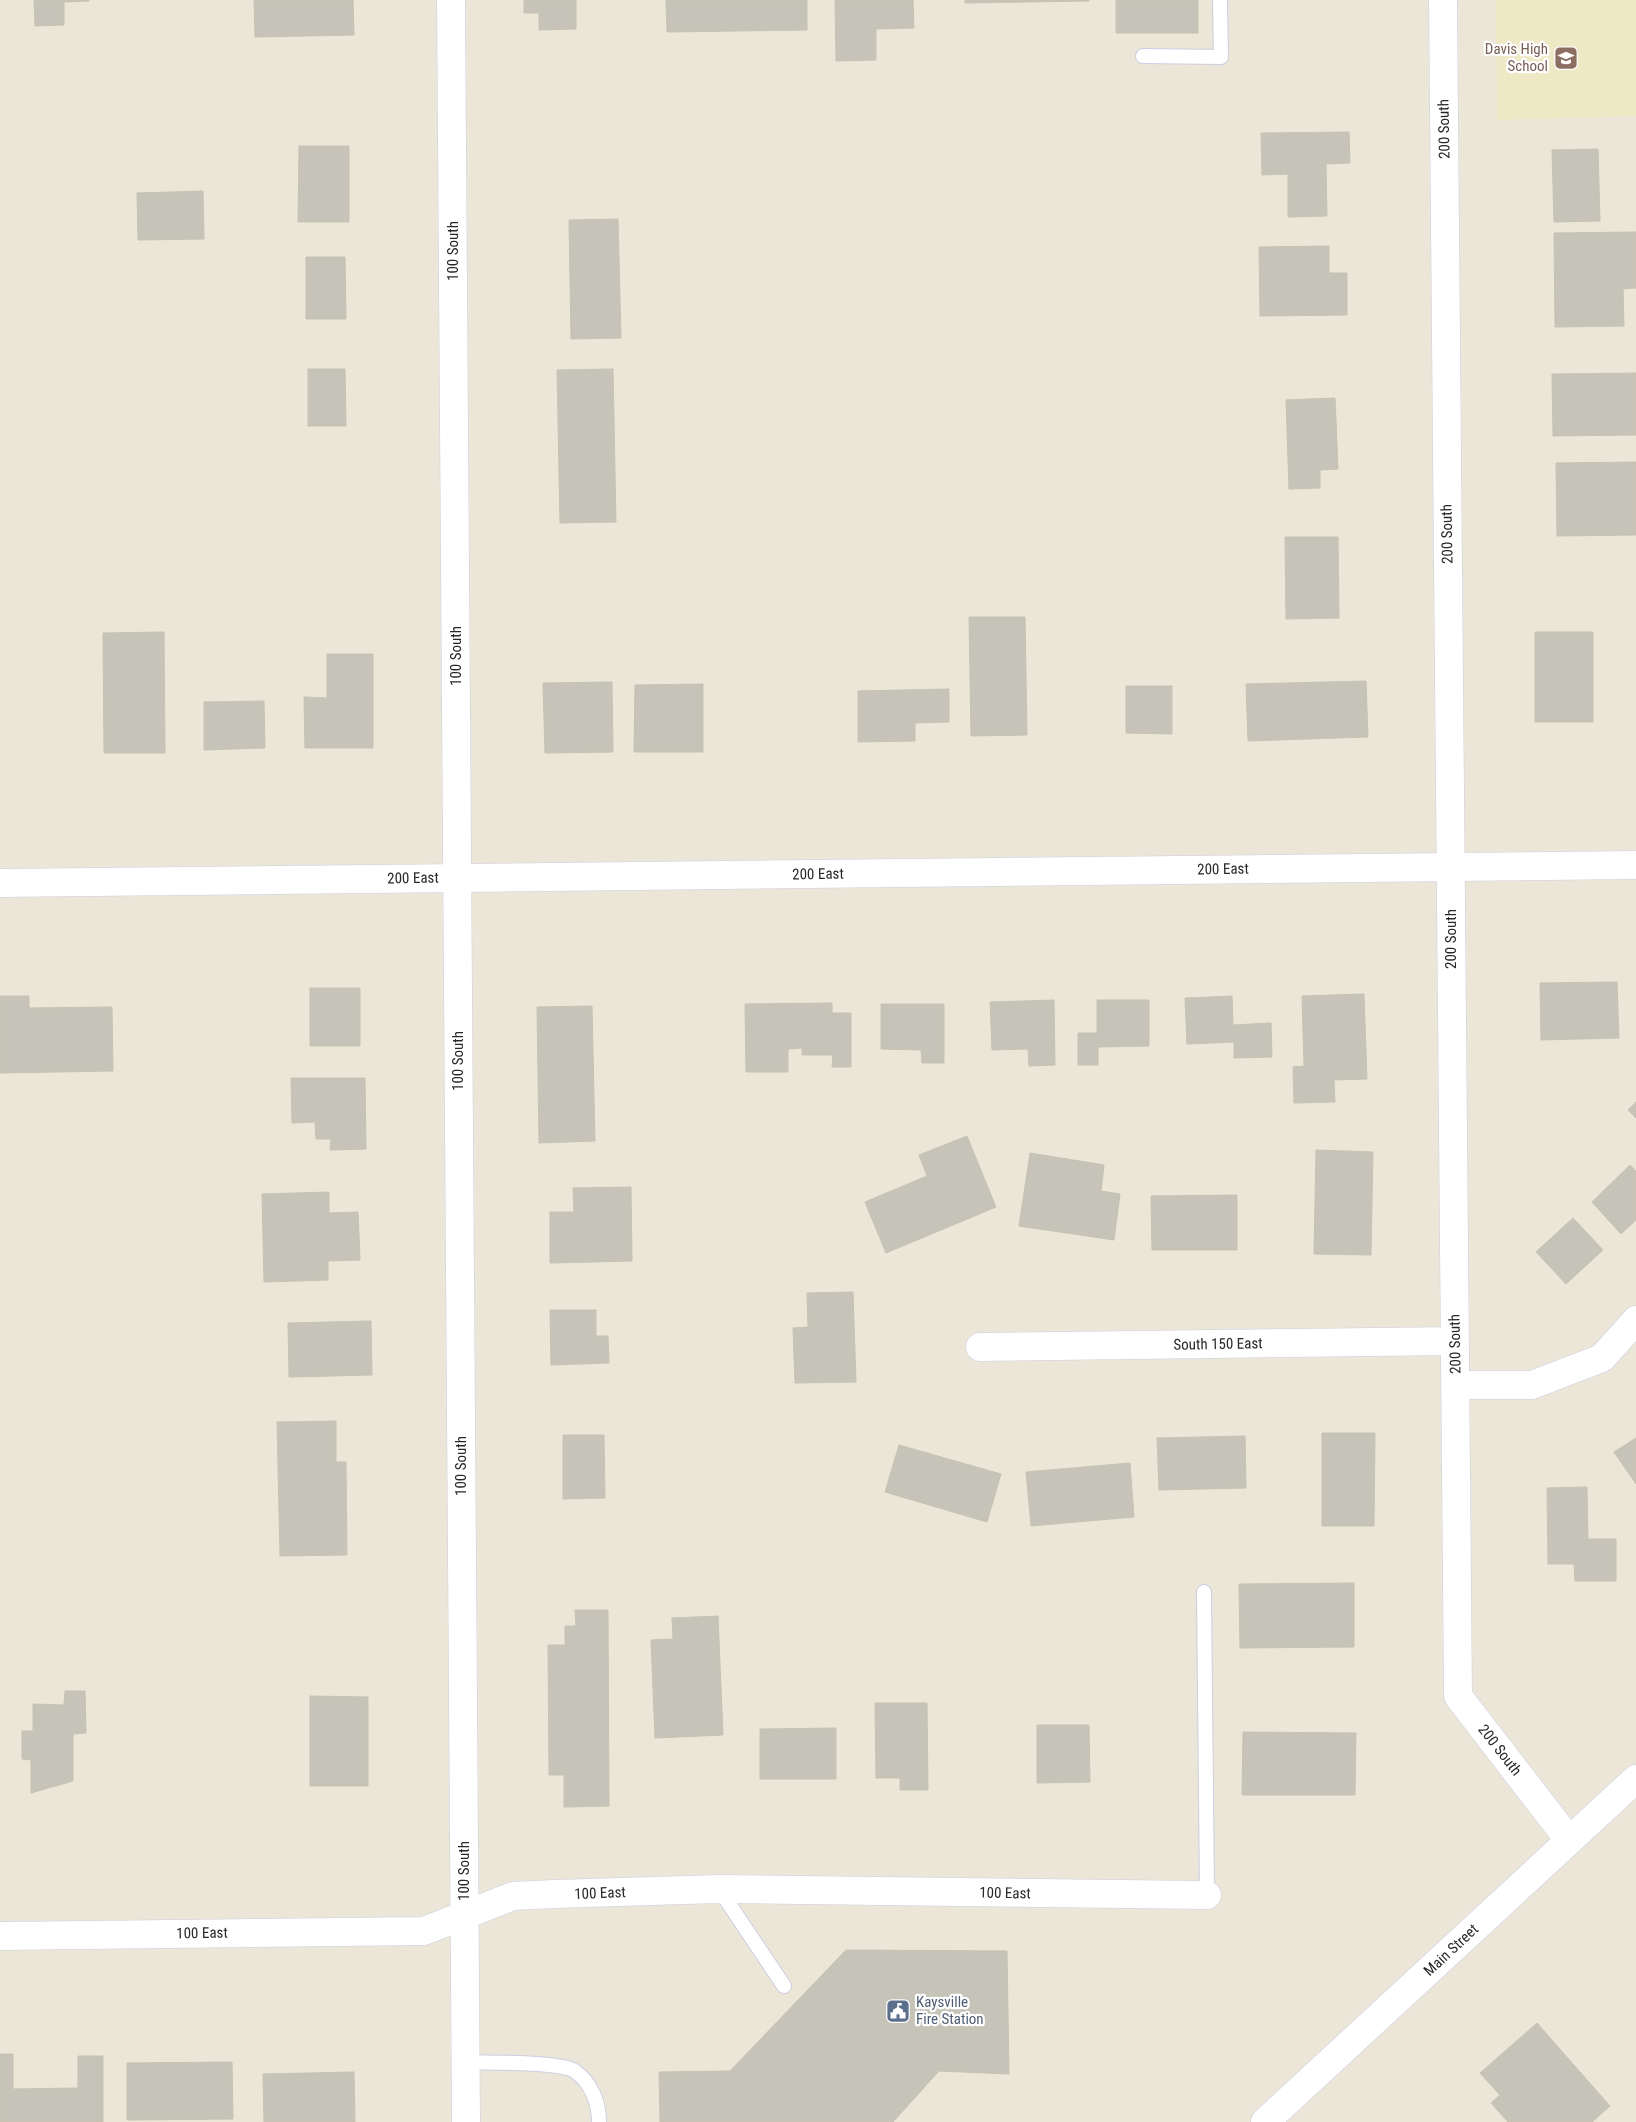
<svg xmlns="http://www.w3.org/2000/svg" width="1636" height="2122" font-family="'Roboto Condensed',sans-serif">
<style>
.education{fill:#efe8c5}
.building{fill:#c6c3b8;stroke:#c6c3b2}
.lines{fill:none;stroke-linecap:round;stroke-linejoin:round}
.service-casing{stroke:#cdcee2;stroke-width:16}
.minor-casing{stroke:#cdcee2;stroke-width:29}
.secondary-casing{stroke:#cdcee2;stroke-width:29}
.service{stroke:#fff;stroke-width:14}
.minor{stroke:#fff;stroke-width:28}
.secondary{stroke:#fff;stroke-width:28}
.labels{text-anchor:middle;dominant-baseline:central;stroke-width:4.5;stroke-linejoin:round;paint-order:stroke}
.education-label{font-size:15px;fill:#785e54;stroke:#fff;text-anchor:end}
.street-label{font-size:15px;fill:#282828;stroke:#fff}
.service-label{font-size:15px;fill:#4e5e75;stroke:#fff;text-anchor:start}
</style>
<rect width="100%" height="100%" fill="#ebe6d8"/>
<path class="education" d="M1496 0H1636V116L1497 120Z"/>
<path class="building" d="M34 0H89V1L64 2V25L35 26Z
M254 0H353L354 35 255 37Z
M524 0H576V29L539 30V13H524Z
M666 0H807V30L667 32Z
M835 0H913L914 28 876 29V60L836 61Z
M965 0H1089V1L965 3Z
M1116 0H1198V33H1116Z
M1349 132 1350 163 1326 164 1327 216 1288 217V174L1262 175 1261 133Z
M299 146H349V222H298Z
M1598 149 1600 221 1554 222 1552 150Z
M203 191 204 239 138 240 137 193Z
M618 219 621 338 571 339 569 220Z
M1636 232V288L1623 289 1624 326 1555 327 1554 233Z
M1329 246V273H1347V315L1260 316 1259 247Z
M306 257H345L346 319H306Z
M308 369H345L346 426H308Z
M613 369 616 522 560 523 557 370Z
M1636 373V435L1553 436 1552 374Z
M1335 398 1338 469 1320 470V488L1289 489 1286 400Z
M1636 462V535L1557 536 1556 463Z
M1285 537H1338L1339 618 1286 619Z
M969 617H1025L1027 735 971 736Z
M164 632 165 753H104L103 633Z
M1535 632H1593V722H1535Z
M327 654H373V748H305L304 697 327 698Z
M1366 681 1368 737 1248 741 1246 684Z
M612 682 613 752 545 753 543 683Z
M703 684V752H634L635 685Z
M1126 686H1172V734L1126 733Z
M949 689V722L915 723V741L858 742V691Z
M264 701 265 748 204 750V702Z
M1617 982 1619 1038 1541 1040 1540 983Z
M310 988H360V1046H310Z
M1364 994 1367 1079 1334 1080 1335 1102 1294 1103 1293 1067 1304 1066 1302 996Z
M0 996H29V1008L112 1007 113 1071 0 1073Z
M1232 996 1233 1025 1271 1023 1272 1057 1234 1058V1042L1187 1044 1185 998Z
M1054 1000 1055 1065 1029 1066 1028 1049 992 1050 990 1002Z
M1097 1000H1149V1046L1098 1047V1065H1078V1033H1097Z
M832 1003V1013H851V1067H832L833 1055H802V1048L788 1049V1072H746L745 1004Z
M881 1004H944V1063H922L921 1050 881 1049Z
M592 1006 595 1141 539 1143 537 1007Z
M291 1078H365L366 1149 330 1150 331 1139H316L315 1122 292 1123Z
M1636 1102V1118L1628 1110Z
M967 1136 996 1207 886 1253 865 1202 927 1176 919 1155Z
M1316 1150 1373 1152 1371 1255 1314 1254Z
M1030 1153 1104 1165 1101 1191 1120 1194 1114 1240 1019 1226Z
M1630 1165 1636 1171V1220L1621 1234 1592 1202Z
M631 1187 632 1261 550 1263V1212H574L573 1188Z
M329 1192V1213L358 1212 360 1260 328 1261V1280L264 1282 262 1194Z
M1237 1195V1250H1152L1151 1196Z
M1573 1218 1603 1250 1566 1284 1536 1252Z
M853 1292 856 1382 795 1383 793 1328 808 1327 807 1293Z
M550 1310H596V1336H608L609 1363 551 1365Z
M371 1321 372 1375 289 1377 288 1323Z
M336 1421V1462H346L347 1555 280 1556 277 1422Z
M1322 1433H1375L1374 1526H1322Z
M563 1435H604L605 1498 563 1499Z
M1245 1436 1246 1488 1159 1490 1157 1438Z
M1636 1438V1484L1614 1452Z
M899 1445 1001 1474 987 1522 885 1492Z
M1130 1463 1134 1517 1031 1526 1026 1472Z
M1587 1487 1588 1539H1616V1581H1575L1574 1564H1548L1547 1488Z
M1354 1583V1647L1240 1648 1239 1584Z
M575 1610H608L609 1806 564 1807V1775H549L548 1645H565V1626H576Z
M718 1616 723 1735 655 1738 651 1640 673 1639 672 1618Z
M65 1691H85L86 1733 73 1734V1781L31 1793V1760L22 1759V1731H33V1704L64 1705Z
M310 1696 368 1697V1786H310Z
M875 1703H927L928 1790H900V1778H876Z
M1037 1725H1089L1090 1782 1037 1783Z
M836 1728V1779H760V1729Z
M1243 1732 1356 1733 1355 1795H1242Z
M846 1950 1007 1951 1009 2074 939 2071 893 2122H660L659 2072 730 2071Z
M1537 2023 1610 2106 1592 2122H1508L1491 2103 1500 2095 1480 2073Z
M0 2054H13V2089L78 2088V2056H103V2122H0Z
M232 2062 233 2119 127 2120V2063Z
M354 2072 355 2122H264L263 2074Z"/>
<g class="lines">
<g class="service-casing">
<path id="service" d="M1143 56 1221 57 1220 0
M1204 1592 1207 1895
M719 1889 784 1986
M466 2062C486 2063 563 2061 576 2072 592 2084 599 2103 599 2122"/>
</g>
<g class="minor-casing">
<path id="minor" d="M451 0 466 2122
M1443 0 1458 1696 1569 1840
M0 883 1636 865
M980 1347 1455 1341
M1455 1385H1532L1602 1358 1636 1320
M0 1936 424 1931 513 1896 554 1894 719 1889 1207 1895"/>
</g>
<g class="secondary-casing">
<path id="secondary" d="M1265 2122 1636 1779"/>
</g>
<use href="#service" class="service"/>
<use href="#minor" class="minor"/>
<use href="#secondary" class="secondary"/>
</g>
<defs>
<g id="school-square" transform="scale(1.25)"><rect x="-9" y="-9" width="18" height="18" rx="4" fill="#8d6e63" stroke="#fff"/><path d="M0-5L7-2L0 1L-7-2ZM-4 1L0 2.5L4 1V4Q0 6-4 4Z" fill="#fff"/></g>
<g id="civic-square" transform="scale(1.25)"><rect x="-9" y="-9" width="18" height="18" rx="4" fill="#5c6f8a" stroke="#fff"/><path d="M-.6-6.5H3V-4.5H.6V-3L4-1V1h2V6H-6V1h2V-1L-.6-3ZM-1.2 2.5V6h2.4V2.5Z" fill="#fff"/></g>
</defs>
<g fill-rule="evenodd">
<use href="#school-square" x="1566" y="58"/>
<use href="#civic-square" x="898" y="2011"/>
</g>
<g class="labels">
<g class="education-label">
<text x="1548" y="49">Davis High<tspan x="1548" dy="17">School</tspan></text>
</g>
<g class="street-label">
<text transform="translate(1444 129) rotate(-91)">200 South</text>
<text transform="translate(453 251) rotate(-90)">100 South</text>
<text transform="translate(1447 534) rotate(-91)">200 South</text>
<text transform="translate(456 656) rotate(-90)">100 South</text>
<text transform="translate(1223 869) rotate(-1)">200 East</text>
<text transform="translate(818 874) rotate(-1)">200 East</text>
<text transform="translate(413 878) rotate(-1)">200 East</text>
<text transform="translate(1451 939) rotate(-90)">200 South</text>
<text transform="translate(458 1061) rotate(-90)">100 South</text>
<text transform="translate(1218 1344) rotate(-1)">South 150 East</text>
<text transform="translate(1455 1344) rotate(-91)">200 South</text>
<text transform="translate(461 1466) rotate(-90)">100 South</text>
<text transform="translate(1500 1750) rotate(52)">200 South</text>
<text transform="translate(464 1871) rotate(-90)">100 South</text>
<text transform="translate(600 1893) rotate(-2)">100 East</text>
<text transform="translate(1005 1893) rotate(1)">100 East</text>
<text transform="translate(202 1933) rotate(-1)">100 East</text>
<text transform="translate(1451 1950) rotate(-43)">Main Street</text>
</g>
<g class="service-label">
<text x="916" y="2002">Kaysville<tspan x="916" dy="17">Fire Station</tspan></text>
</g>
</g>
</svg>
